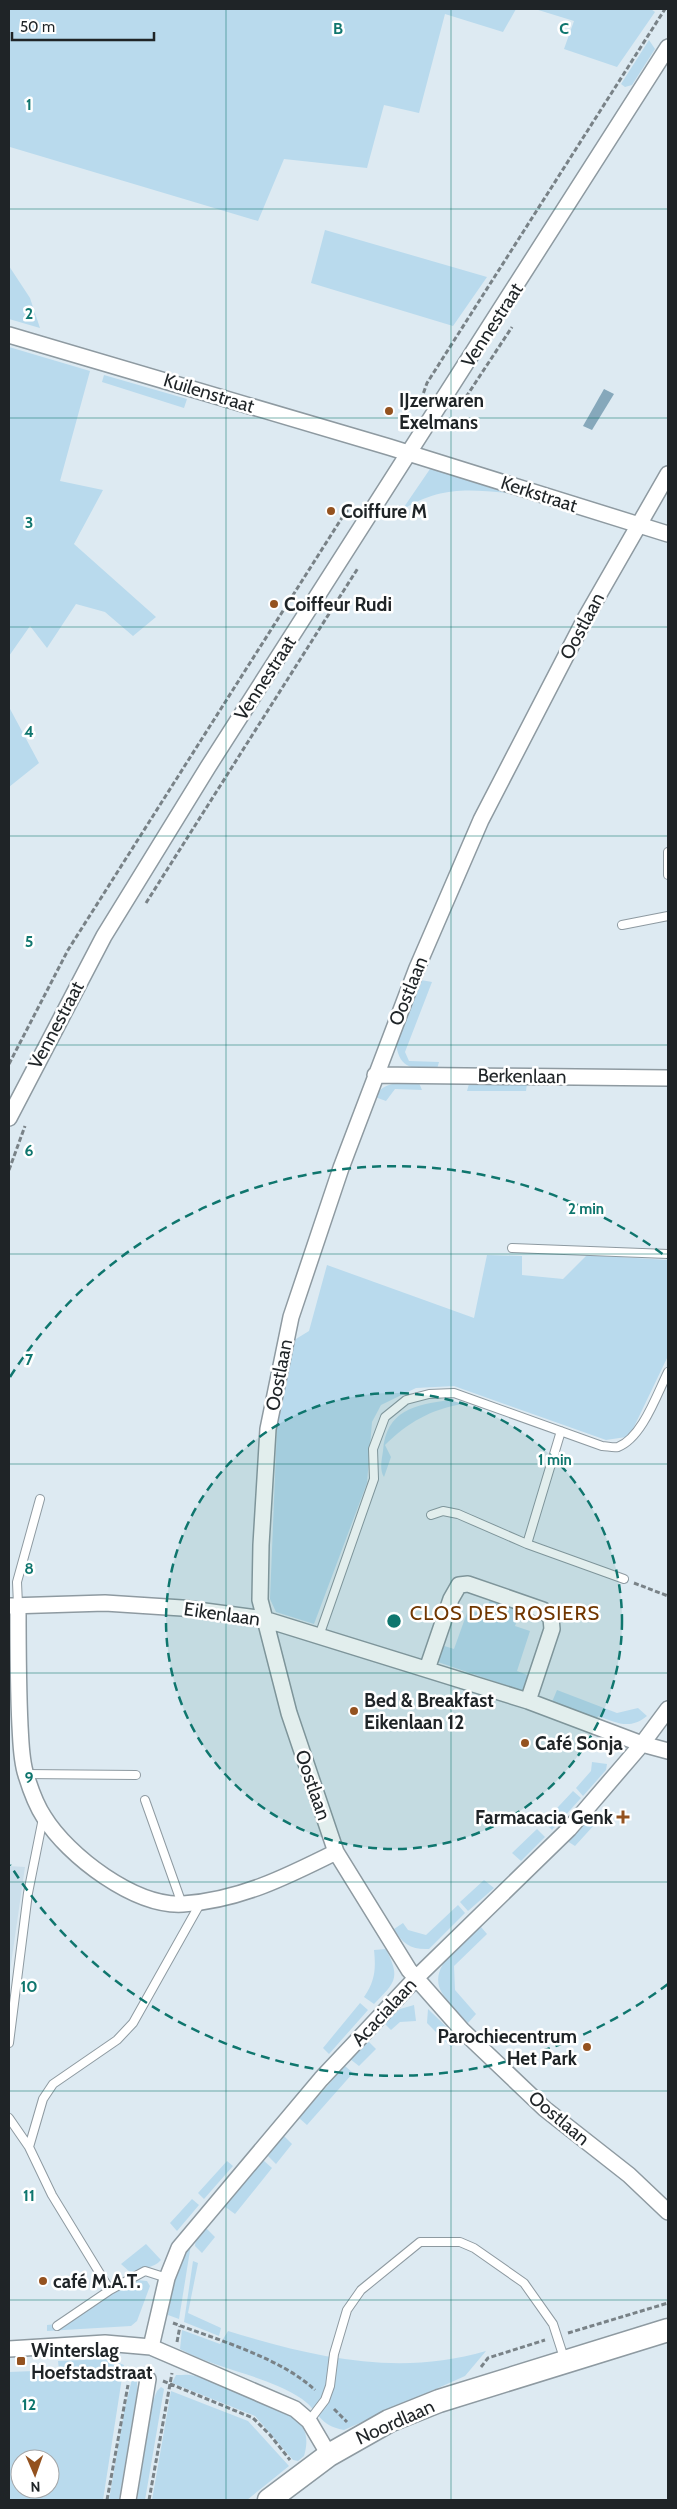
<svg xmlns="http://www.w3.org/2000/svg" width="677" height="2509" font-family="Cabin,sans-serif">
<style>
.built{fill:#cbdfeb}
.green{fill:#b9daed;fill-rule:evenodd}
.water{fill:#86a8bb}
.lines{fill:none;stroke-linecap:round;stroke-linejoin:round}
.lane-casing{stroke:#8e9aa1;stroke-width:10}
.street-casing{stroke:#8e9aa1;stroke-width:18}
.secondary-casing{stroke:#8e9aa1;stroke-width:25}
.path{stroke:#798287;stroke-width:3;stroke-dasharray:5 2.5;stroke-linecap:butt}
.lane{stroke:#fff;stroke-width:8}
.street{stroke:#fff;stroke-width:15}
.secondary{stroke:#fff;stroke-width:22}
.grid{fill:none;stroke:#0f766e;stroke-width:1;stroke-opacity:0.55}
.ring{fill:none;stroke:#0f766e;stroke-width:2.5;stroke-dasharray:9 6}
.poi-dot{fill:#94521f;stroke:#fff;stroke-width:2}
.labels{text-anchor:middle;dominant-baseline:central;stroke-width:5;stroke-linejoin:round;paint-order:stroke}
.street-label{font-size:19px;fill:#1f2427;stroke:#fff}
.poi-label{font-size:19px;font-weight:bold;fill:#1f2427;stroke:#fff;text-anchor:start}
.neighbourhood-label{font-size:20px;letter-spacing:1px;fill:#703600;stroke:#fff}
.grid-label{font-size:16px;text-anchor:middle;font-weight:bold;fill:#0f766e;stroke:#fff;stroke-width:5;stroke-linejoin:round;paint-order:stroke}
.centre{fill:#0f766e;stroke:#fff;stroke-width:2.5}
.ring-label{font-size:15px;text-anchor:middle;font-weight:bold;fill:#0f766e;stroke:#fff;stroke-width:5;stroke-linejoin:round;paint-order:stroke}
</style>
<rect width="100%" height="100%" fill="#ddeaf2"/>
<path class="built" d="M9 1866 25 1867 9 1978Z"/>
<path class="green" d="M9 9H516L503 32 445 14 419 113 384 105 367 168 284 159 258 221 10 147 9 149Z
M535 9H651L655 12 617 67 564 49 574 21Z
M649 40 655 49 632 85 625 87 621 84Z
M325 230 487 277 453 326 311 283Z
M9 266 30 298 40 328 9 319Z
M9 347 90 371 60 481 103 490 74 544 156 617 133 636 105 612 76 604 47 648 30 626 9 656Z
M104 375 187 399 184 408 102 382Z
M430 469 434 470 507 493C466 489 439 487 402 510Z
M9 707 39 763 9 787Z
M421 980 432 982 405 1052 409 1061 439 1062 437 1069C414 1068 400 1071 396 1044Z
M419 1083 422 1090 395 1089 386 1101 375 1097C384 1080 403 1083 419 1083Z
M469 1084H527L526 1091H467Z
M487 1255 522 1256V1275L563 1279 587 1255 668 1260V1356L632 1431 626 1437 606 1440 454 1386 416 1388 381 1405 372 1422 367 1483 314 1624 276 1612 270 1599 277 1427 291 1342 309 1331 327 1265 474 1318Z
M449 1400 463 1404C431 1409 407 1423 385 1445L391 1457 384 1477C379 1469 382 1459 383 1451 386 1410 415 1405 449 1400Z
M490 1599 521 1609 515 1626 530 1631 517 1671 530 1676 525 1692 435 1661 441 1645 454 1649 468 1610 485 1615Z
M557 1690 617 1713 638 1708 647 1716C630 1730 617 1723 598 1716L596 1720 552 1702Z
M592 1762 607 1764 606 1770 583 1796 576 1788 591 1771Z
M573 1791 581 1798 552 1830 544 1822Z
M588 1818 596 1823 575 1846 567 1841Z
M537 1829 545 1837 521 1861 512 1853Z
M484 1880 494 1888 468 1911 460 1902Z
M458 1905 465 1913 429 1949C412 1950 402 1944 394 1929L403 1923 408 1930 426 1935Z
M481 1927 487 1934 454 1966 455 1990 476 2014 468 2023C459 2014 449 2004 442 1993 426 1967 464 1942 481 1927Z
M386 1949C401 1979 395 1982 374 2004L364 1997C375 1981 376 1969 374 1950Z
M360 2003 368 2010 329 2054 323 2048Z
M414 2005 416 2021 400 2022 391 2030 384 2023 400 2009Z
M428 2009 460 2040 451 2047 427 2023Z
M368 2041 376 2049 359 2066 350 2059Z
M345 2066 353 2073 307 2125 299 2118Z
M284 2136 292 2144 276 2164 267 2155Z
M263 2160 272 2168 235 2214 224 2206Z
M227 2161 233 2166 204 2199 198 2193Z
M192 2199 199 2205 177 2231 170 2223Z
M205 2227 215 2237 202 2253 195 2246 196 2238Z
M146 2244 161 2260C153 2269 142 2267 131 2273L121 2264Z
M191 2244 179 2319 168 2315C171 2290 177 2265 191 2244Z
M193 2261 198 2263 188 2313 221 2328 219 2336 184 2322Z
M137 2280 147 2281 150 2286 137 2321 131 2326 47 2331V2325L66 2323 71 2318Z
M182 2330 220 2344 228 2331C313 2357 398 2377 486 2351L465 2376 344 2430C318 2425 320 2412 302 2399 266 2375 218 2370 180 2349Z
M109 2359 124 2365 103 2500H9V2372L59 2370 58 2361ZM20 2459H50V2489H20Z
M133 2375 137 2377V2391L119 2500H109L124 2412Z
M176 2375C182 2375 189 2374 195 2376 220 2382 288 2407 302 2426 308 2435 307 2446 304 2456L298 2461 293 2460 255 2416 172 2383Z
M161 2387 164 2389 145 2500H137L153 2401 157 2391Z
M171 2391 248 2421 289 2466 247 2500H152Z"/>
<path class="water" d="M604 389 614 394 592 430 583 426Z"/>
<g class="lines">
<g class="lane-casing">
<path id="lane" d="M668 852V875
M622 925 668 916
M512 1248 668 1254
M431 1515 443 1511 458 1514 527 1544 624 1579
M527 1544 561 1431
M18 1605 17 1582 40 1499
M319 1636 374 1479 373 1449 385 1417 406 1400 429 1394 454 1393 602 1446C607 1446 613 1448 618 1447 642 1438 657 1394 668 1372
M25 1774 136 1775
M145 1800 182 1904
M9 2043 28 1893 43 1818
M9 2118 29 2147
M110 2290 52 2195 29 2147 43 2099 53 2084 117 2040 133 2023 201 1902
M57 2326 110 2290 145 2271 167 2278
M309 2421 325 2400 330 2386 334 2354 347 2310 361 2290 420 2242H460L474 2248 524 2283 553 2324 565 2361"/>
</g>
<g class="street-casing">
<path id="street" d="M9 335 389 447 668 534
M668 474 586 617 481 820 417 968 341 1168 291 1317 268 1429 261 1545 260 1600 289 1713 336 1852 409 1970 462 2030 545 2109 629 2175 668 2212
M375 1075 668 1078
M9 1118 104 936 208 767 668 47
M18 1605C18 1646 18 1686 20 1726 21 1742 21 1760 26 1775 30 1788 36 1805 44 1817 68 1856 135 1907 183 1904 240 1900 286 1877 336 1852
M9 1606 105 1603 182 1608 264 1619 528 1701 642 1744 668 1751
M427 1669 451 1599 459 1585 468 1584 543 1610 551 1618 552 1629 528 1701
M151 2347 167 2278 179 2248 321 2079 416 1978 569 1829 642 1744 668 1709
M9 2349 105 2343 151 2347 295 2409 309 2421 329 2455
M128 2500 148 2379"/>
</g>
<g class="secondary-casing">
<path id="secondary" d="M269 2500 329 2455 389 2421 439 2401 668 2330"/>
</g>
<path class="path" d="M466 397 512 327
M421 400 427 383 665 9
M146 903 358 568
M9 1064 68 950 345 513 355 503
M9 1170 25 1126
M634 1583 668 1596
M173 2323C218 2340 281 2358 315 2390
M568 2333 668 2303
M177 2342 180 2326
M481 2367 488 2358 545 2340
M163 2381 253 2418 270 2435 290 2460
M334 2409 347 2422
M107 2500 128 2385
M149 2500 172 2373"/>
<use href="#lane" class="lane"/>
<use href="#street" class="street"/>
<use href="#secondary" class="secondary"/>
</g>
<path class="grid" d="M226 9V2500M451 9V2500M9 209H668M9 418H668M9 627H668M9 836H668M9 1045H668M9 1254H668M9 1464H668M9 1673H668M9 1882H668M9 2091H668M9 2300H668"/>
<circle cx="394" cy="1621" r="228" fill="#0f766e" fill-opacity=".12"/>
<g class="ring">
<circle cx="394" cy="1621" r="228"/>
<path d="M668 1984A455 455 0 0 1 10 1865M10 1377A455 455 0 0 1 668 1258"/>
</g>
<g class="poi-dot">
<circle cx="389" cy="411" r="5"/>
<circle cx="331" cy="511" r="5"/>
<circle cx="274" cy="604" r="5"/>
<circle cx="354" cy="1711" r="5"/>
<circle cx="525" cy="1743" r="5"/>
<path d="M620.5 1809.5h5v5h5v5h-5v5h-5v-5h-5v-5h5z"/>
<circle cx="587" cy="2047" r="5"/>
<circle cx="43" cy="2281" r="5"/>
<rect x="16" y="2356" width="10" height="10" rx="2.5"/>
</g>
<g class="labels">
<g class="street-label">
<text transform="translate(492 325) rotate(-57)">Vennestraat</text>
<text transform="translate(209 393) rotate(17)">Kuilenstraat</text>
<text transform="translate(539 494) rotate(18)">Kerkstraat</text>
<text transform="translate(582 626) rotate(-62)">Oostlaan</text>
<text transform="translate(265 678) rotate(-57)">Vennestraat</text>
<text transform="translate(408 991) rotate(-68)">Oostlaan</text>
<text transform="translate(56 1025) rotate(-62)">Vennestraat</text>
<text transform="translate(522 1076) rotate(1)">Berkenlaan</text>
<text transform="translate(279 1375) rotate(-79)">Oostlaan</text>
<text transform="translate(222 1614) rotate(8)">Eikenlaan</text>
<text transform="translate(313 1785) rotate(71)">Oostlaan</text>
<text transform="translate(384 2012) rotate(-47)">Acacialaan</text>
<text transform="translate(559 2118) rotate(40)">Oostlaan</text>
<text transform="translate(395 2422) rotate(-24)">Noordlaan</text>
</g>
<g class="poi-label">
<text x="399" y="400">IJzerwaren<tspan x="399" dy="22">Exelmans</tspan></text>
<text x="341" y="511">Coiffure M</text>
<text x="284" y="604">Coiffeur Rudi</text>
<text x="364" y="1700">Bed &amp; Breakfast<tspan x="364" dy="22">Eikenlaan 12</tspan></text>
<text x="535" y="1743">Café Sonja</text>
<text x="613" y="1817" text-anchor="end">Farmacacia Genk</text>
<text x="577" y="2036" text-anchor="end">Parochiecentrum<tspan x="577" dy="22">Het Park</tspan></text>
<text x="53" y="2281">café M.A.T.</text>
<text x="31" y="2350">Winterslag<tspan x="31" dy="22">Hoefstadstraat</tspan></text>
</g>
<g class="neighbourhood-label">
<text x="505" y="1613">CLOS DES ROSIERS</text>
</g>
</g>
<g class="grid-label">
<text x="338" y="34">B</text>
<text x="564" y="34">C</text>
<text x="29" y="110">1</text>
<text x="29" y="319">2</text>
<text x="29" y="528">3</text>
<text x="29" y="737">4</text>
<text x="29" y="947">5</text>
<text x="29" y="1156">6</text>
<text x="29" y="1365">7</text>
<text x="29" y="1574">8</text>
<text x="29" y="1783">9</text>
<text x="29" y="1992">10</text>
<text x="29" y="2201">11</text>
<text x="29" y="2410">12</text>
</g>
<circle cx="394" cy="1621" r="8" class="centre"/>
<g class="ring-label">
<text x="586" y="1214">2 min</text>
<text x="555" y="1465">1 min</text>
</g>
<rect width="677" height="2509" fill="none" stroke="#1f2427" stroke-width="20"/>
<g transform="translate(35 2474) rotate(178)"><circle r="24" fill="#ffffff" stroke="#a5a7a9"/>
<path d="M0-4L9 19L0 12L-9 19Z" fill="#94521f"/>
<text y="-8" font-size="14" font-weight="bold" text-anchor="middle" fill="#1f2427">N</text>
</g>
<path d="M12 32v8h142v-8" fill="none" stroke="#1f2427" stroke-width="2.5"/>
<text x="20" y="32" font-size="15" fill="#1f2427" stroke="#ffffff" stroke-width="4" paint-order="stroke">50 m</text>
</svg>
